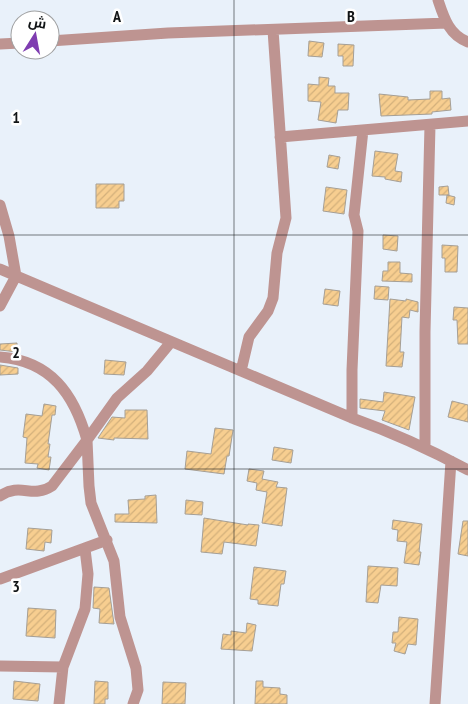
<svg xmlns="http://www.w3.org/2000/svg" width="468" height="704" font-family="'PT Sans Narrow',Cairo,sans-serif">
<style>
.building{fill:url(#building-hatch);stroke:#a59f96}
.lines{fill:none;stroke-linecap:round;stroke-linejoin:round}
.street{stroke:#be9491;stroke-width:11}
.grid{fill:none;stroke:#111416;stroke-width:1;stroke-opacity:0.55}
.grid-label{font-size:16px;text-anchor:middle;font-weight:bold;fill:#111416;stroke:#fff;stroke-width:5;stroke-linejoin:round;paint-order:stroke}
</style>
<defs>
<pattern id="building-hatch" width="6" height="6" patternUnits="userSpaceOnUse" patternTransform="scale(1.25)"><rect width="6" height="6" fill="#f7ce90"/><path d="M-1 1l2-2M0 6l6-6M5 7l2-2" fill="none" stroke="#d3b07b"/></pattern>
</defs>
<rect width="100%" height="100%" fill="#e9f1fa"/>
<path class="building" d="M309 41 324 43 322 57 308 56Z
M338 44 354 45 353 66H343V56H338Z
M319 77 329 78 328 86H335V93H349L348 110H338L336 123 318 120 321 102 308 101V84L319 85Z
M430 91H442V99L450 98 451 110 432 112V114L381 116 379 94 408 97V100L430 99Z
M375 151 398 154 395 171 402 172 401 182 385 179V177L372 176Z
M329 155 340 157 338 169 327 167Z
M96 184H124V201H119V208H96Z
M448 186 449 195H439V187Z
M326 187 347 190 344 214 323 211Z
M447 195 455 197 454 205 446 203Z
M383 235 398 236 397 251 383 249Z
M442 245 458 246 457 272H445V258H442Z
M388 262H400V273L412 274V282L382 281 383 271H388Z
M375 286 389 287 388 300 374 299Z
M325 289 340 291 338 306 323 304Z
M390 299 406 301V299L418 302V312L410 310 409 318 402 317 400 352H404L402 367 386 366Z
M454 307 468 308V344H458L457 320H453Z
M17 343V352L0 350V344Z
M105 360 126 362 124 375 104 374Z
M0 365 18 368V374L0 375Z
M384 392 415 397 409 430 382 420 385 411 360 408V399L383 402Z
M452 401 468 405V422L448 417Z
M44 404 56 406 55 415H52L48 444H50L48 457H51L49 470 37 468 38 464 25 463 27 438 23 437 26 414 42 416Z
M125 410H147L148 439 114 438V440L98 438 112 417 125 418Z
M215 428 233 430 229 456H227L224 474 185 469 187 451 211 454Z
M274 447 293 450 291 463 272 460Z
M249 469 264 471 262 479 278 482 276 487 287 488 282 526 262 523 267 492 256 490 257 483 247 481Z
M156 495 157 523 115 522V514H129L128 500 145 499V496Z
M186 500 203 502 202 515 185 514Z
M204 518 248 525V524L259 525 256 546 224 542 222 554 201 552Z
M393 520 422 524 419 552H421L419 565 404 563 407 542 397 541 398 530 392 529Z
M463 521H468V556L458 554Z
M28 528 52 530 51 543 45 542 44 551 26 549Z
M368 566 398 568 397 586 381 585 378 603 366 602Z
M254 567 286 571 284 584H281L278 606 258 604V600L250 599Z
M94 587 109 588 114 624 99 623 100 609 93 608Z
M28 608 56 610 55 638 26 636Z
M399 617 418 619 416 645 408 644 405 654 394 651 396 643H392L393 632H398Z
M247 623 256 625 252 651 221 649 223 634 231 635V631L246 633Z
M14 681 40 684 38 701 13 699Z
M95 681 108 682V699H105V704H94Z
M256 681H263V687L280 688V694L287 695V704H255Z
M163 682 186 683 185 704H162Z"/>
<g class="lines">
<path class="street" d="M438 0C444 18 449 35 468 42
M50 41 168 33 447 23
M0 44 20 43
M280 137 468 121
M0 205 9 236 16 276 0 306
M0 269 352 418C394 433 429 449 468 470
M0 357C51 361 74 394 87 440L52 486C32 499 21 482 0 496
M241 371 249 337 268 311 273 298 277 253 286 218 273 30
M352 418V370L358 231 354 215 363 130
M425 447V332L430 125
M0 579 107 540
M0 666 63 667
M59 704 63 667 85 609 88 574 85 549
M133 704 138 690 136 668 120 617 114 561 91 503 89 486 87 440 117 398 147 371 171 342
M435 704 451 461"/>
</g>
<path class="grid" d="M234 0V704M0 235H468M0 469H468"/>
<g class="grid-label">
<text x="117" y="22">A</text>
<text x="351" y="22">B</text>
<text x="16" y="123">1</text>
<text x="16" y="358">2</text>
<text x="16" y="592">3</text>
</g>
<g transform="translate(35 35) rotate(11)"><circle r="24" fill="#ffffff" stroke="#a0a1a2"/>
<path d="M0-4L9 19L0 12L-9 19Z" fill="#7f3db1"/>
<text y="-8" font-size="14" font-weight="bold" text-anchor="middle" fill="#111416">ش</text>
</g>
</svg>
